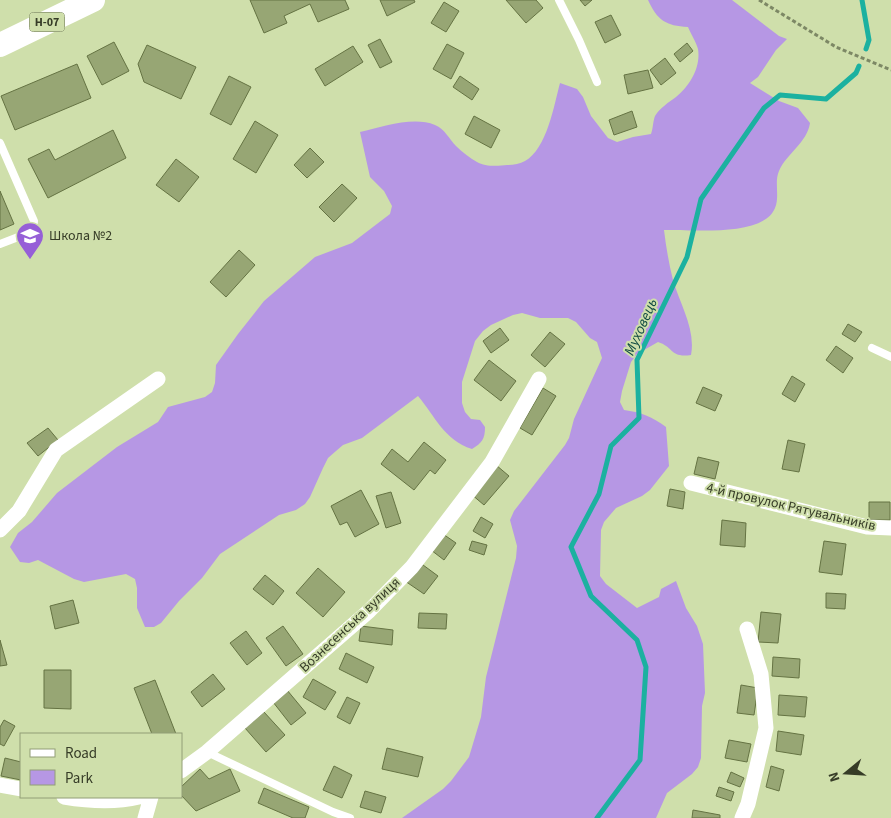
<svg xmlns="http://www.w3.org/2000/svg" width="891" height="818" font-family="'Source Sans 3',sans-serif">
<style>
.green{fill:#b697e4}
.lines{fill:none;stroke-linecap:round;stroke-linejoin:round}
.stream{stroke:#1bb1a0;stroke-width:5}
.building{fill:#97a674;stroke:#657343}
.path{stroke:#7d8865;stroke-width:3;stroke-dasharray:4 2.5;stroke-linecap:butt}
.service{stroke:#fff;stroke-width:8}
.minor{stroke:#fff;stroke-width:15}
.primary{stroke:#fff;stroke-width:24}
.labels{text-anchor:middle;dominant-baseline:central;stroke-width:4;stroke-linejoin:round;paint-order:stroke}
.shield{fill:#cfdfab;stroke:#646d4f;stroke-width:1}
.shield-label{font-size:12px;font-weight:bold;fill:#363c27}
.poi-label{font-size:14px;fill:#363c27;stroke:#cfdfab;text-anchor:start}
.street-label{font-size:14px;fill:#363c27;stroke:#cfdfab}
.water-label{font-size:15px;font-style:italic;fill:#0e4841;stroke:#cfdfab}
</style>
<rect width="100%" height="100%" fill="#cfdfab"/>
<path class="green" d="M648 0H732L779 36 787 39 776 50 758 77 750 83 779 101 798 108 810 123C807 143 787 153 779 171 774 182 780 196 775 208 763 238 690 229 664 230 666 247 669 264 673 280 680 304 696 330 691 355 670 358 674 347 658 342L637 354 631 362 622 391 620 402 624 410C640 412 653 417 666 427L669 466 650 490 642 496 616 508 604 522 601 530 600 576 606 584 637 608 659 597 661 589 676 581 686 608 697 626 703 644 705 693 702 706 701 758 698 767 692 774 667 793 656 818H402L443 789 451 781 469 757 481 717 486 677 516 558 517 546 510 520 514 511 565 445 569 438 574 419 602 358 597 342 590 338 576 322 568 318H540L522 313 513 315 491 325 483 331 475 341 462 382V403L465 412 471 419 480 420 485 427C485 439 482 443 472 449 444 440 435 416 418 396L362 438 343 445 336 451 328 458 323 468 310 497 305 504 296 510 279 515 220 554 202 578 179 601 161 623 154 627H145L137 608V588L135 579 126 574 84 582 74 579 38 560 29 563 20 562 10 547 18 533 32 522 57 493 117 447 158 422 168 407 205 397 212 392 215 383 216 365 238 334 264 301 315 257 352 243 390 214 392 206 384 191 370 177 360 132C383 127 413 116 435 125 445 129 449 139 456 146 462 152 470 158 477 162 485 167 499 166 507 165 513 165 520 164 525 161 547 149 554 105 560 83L577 89 583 97 591 116 608 138 617 142 633 137 651 134C653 129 653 121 655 116 660 108 669 102 676 97 690 86 701 67 698 49 696 42 691 34 688 27 666 26 657 20 648 0Z"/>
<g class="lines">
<path class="stream" d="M862 0 869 40 866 49
M597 818 640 760 646 667 637 640 591 596 571 547 599 494 611 446 639 418 637 360 687 257 701 199 764 108 780 95 826 99 856 73 859 66"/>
</g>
<path class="building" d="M250 0H345L349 9 318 22 310 4 284 16 287 23 264 33Z
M380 0H414L415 2 387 16Z
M506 0H536L543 8 526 23Z
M580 0H592L585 6Z
M444 2 459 11 446 32 431 23Z
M611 15 621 35 605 43 595 22Z
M380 39 392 62 380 68 368 45Z
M114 42 129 71 102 85 87 56Z
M687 43 693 51 680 62 674 54Z
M447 44 464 53 451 79 433 69Z
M147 45 196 67 181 99 144 82 138 64Z
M353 46 363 62 325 86 315 69Z
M665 58 676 73 661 85 650 70Z
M77 64 91 98 15 130 1 96Z
M648 70 653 88 628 94 624 75Z
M229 76 251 87 231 125 210 114Z
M460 76 479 89 472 100 453 87Z
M632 111 637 127 614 135 609 120Z
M474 116 500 130 491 148 465 134Z
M255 121 278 135 256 173 233 159Z
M113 130 126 158 48 198 28 159 49 149 55 160Z
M310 148 324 162 307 178 294 165Z
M176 159 199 177 179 202 156 185Z
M342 184 357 198 334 222 319 207Z
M0 191 14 224 0 230Z
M239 250 255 265 226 297 210 282Z
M848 324 862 332 855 342 842 334Z
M500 328 509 340 491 353 483 341Z
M550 332 565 344 545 367 531 355Z
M836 346 853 358 843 373 826 360Z
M489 360 516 381 501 401 474 380Z
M792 376 805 384 795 402 782 394Z
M703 387 722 395 715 411 696 403Z
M543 388 556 396 532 435 520 428Z
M48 428 58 440 38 456 27 443Z
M788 440 805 444 799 472 782 469Z
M424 442 446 460 435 474 430 470 414 490 381 464 392 449 408 462Z
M698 457 719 462 715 479 694 474Z
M496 465 509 476 484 505 471 494Z
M670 489 685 492 683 509 667 506Z
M361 490 379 524 355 537 347 522 340 525 331 506Z
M391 492 401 523 386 528 376 496Z
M869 502H890V520H869Z
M481 517 493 524 485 538 473 531Z
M722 520 746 523 745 547 720 545Z
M443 534 456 543 444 560 431 550Z
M472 541 487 545 484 555 469 550Z
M824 541 846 544 842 575 819 572Z
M419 562 438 576 424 594 405 581Z
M318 568 345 592 323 617 296 593Z
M265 575 284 591 273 605 253 589Z
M826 593 846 594 845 609 826 608Z
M73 600 79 623 55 629 50 606Z
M761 612 781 614 778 643 758 642Z
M419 613 447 614 446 629 418 628Z
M283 626 303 654 286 666 266 638Z
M361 626 393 630 392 645 359 641Z
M246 631 262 653 247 665 230 643Z
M0 640 7 665 0 666Z
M346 653 374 667 367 683 339 669Z
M773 657 800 659 799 678 772 676Z
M44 670H71V709L44 708Z
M213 674 225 689 202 707 191 692Z
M313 679 336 692 325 710 303 697Z
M155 680 176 734H152L134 688Z
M741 685 758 688 754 715 737 713Z
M287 690 306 713 291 725 273 702Z
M779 695 807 697 805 717 778 715Z
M347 697 360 703 350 724 337 717Z
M264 712 285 735 266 752 245 728Z
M4 720 15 726 4 746 0 744V727Z
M778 731 804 735 801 755 776 751Z
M729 740 751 744 747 762 725 758Z
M387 748 423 757 418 777 382 769Z
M5 758 21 762V780L1 776Z
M334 766 352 775 342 798 323 790Z
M771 766 784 770 779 791 766 787Z
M200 769 209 779 230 769 240 791 196 811 181 795V787Z
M731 772 744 778 740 787 727 782Z
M719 787 734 792 731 801 716 796Z
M264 788 309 807 305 818H293L258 803Z
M365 791 386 797 381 813 360 807Z
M693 810 720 815V818H692Z"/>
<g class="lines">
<path class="path" d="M759 0 836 47 891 70"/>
<path class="service" d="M559 0 579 40 597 82
M0 143 34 221 33 229 26 234 0 244
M872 348 891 357
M207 752 333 812 350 818"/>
<path class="minor" d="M691 483 867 527 891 528
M0 530 19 511 56 450 158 379
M181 771 207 752 369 611 412 567 492 462 539 379
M0 785 21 789
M64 797C88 801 114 803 139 797
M145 818 151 797
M742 818 748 804 766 728 761 674 747 629"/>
<path class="primary" d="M0 45 93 0"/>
</g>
<defs>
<g id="school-pin" transform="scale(1.4375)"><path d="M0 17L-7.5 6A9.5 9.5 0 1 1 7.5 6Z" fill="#965fd7" stroke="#cfdfab"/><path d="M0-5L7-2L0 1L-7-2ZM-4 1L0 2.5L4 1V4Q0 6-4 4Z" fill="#fff"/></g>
</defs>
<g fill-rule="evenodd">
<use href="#school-pin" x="30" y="236"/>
</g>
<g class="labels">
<rect class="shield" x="29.5" y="12.5" width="35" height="19" rx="4"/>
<g class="shield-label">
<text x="47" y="22">Н-07</text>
</g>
<g class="poi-label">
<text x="49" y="236">Школа №2</text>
</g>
<g class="street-label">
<text transform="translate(791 507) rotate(13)">4-й провулок Рятувальників</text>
<text transform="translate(350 625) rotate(-43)">Вознесенська вулиця</text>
</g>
<g class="water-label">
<text transform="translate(641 327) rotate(-66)">Муховець</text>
</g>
</g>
<rect x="20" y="733" width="162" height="65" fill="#cfdfab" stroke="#929e76"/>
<rect x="30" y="749" width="25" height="8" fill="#ffffff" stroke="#929e76"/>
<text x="65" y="758" font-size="15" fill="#363c27">Road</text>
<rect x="30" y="770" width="25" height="15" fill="#b697e4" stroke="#929e76"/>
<text x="65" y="783" font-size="15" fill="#363c27">Park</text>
<g transform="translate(846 773) rotate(252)" stroke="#cfdfab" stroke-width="4" paint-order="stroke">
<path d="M0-4L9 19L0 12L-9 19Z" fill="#363c27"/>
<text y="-8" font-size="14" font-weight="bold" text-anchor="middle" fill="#363c27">N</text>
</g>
</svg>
